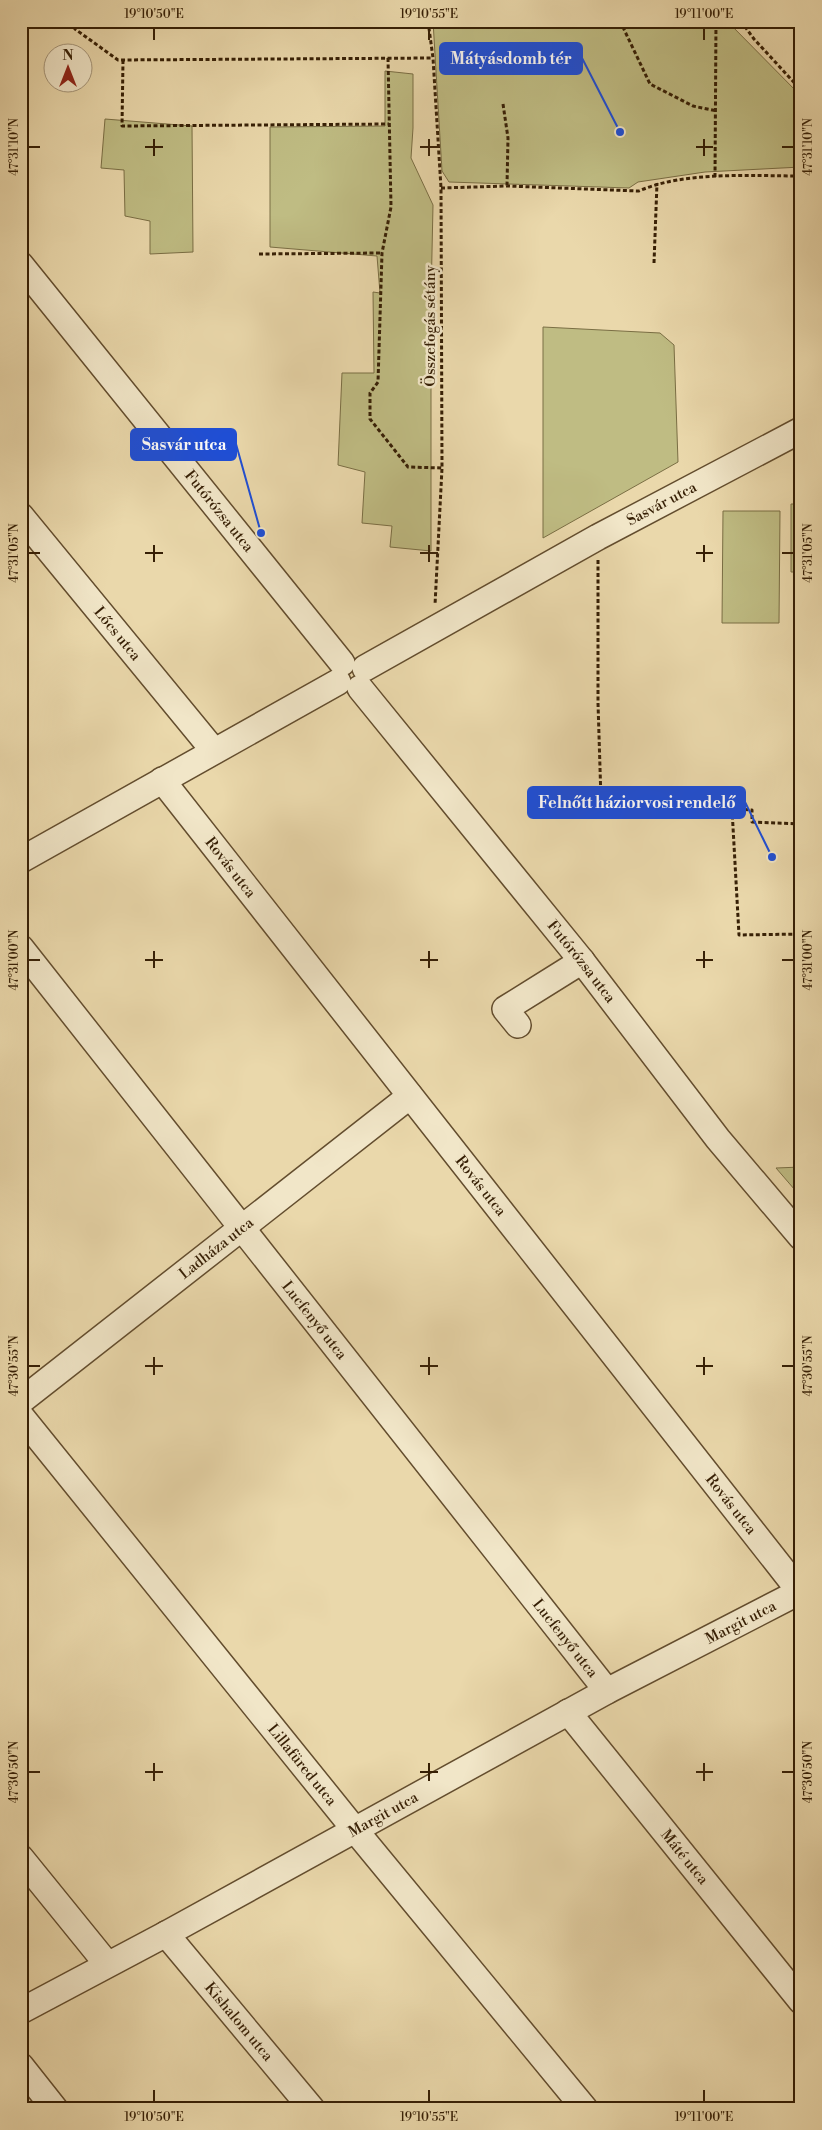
<svg xmlns="http://www.w3.org/2000/svg" width="822" height="2130" font-family="'Libre Bodoni',serif">
<style>
.green{fill:#bfbc83;stroke:#7a6e44}
.lines{fill:none;stroke-linecap:round;stroke-linejoin:round}
.minor-casing{stroke:#634d2e;stroke-width:28}
.path{stroke:#361f05;stroke-width:3;stroke-dasharray:4 2.5;stroke-linecap:butt}
.minor{stroke:#f1e6c8;stroke-width:25}
.ticks{fill:none;stroke:#361f05;stroke-width:2}
.labels{text-anchor:middle;dominant-baseline:central;stroke-width:5;stroke-linejoin:round;paint-order:stroke}
.street-label{font-size:15px;fill:#361f05;stroke:#f1e6c8}
.leader{fill:none;stroke:#1d4ed8;stroke-width:2}
.callout-dot{fill:#1d4ed8;stroke:#f1e6c8;stroke-width:2}
.callout{fill:#1d4ed8;stroke:#1d4ed8;stroke-width:2}
.callout-label{font-size:16px;text-anchor:middle;font-weight:bold;fill:#fff}
.neatline{fill:none;stroke:#361f05;stroke-width:2}
.ticks-label{font-size:12px;text-anchor:middle;fill:#361f05}
</style>
<rect width="100%" height="100%" fill="#ead8ab"/>
<filter id="stains"><feTurbulence type="fractalNoise" baseFrequency=".004" numOctaves="4"/><feColorMatrix values="0 0 0 0 .2 0 0 0 0 .09 0 0 0 0 .02 0 0 0 .5 -.17"/></filter>
<radialGradient id="worn" r=".72"><stop offset=".6" stop-color="#630" stop-opacity="0"/><stop offset="1" stop-color="#630" stop-opacity=".3"/></radialGradient>
<path class="green" d="M433 21H727L801 96V167L705 172 638 182 629 188 449 182 442 171Z
M385 71 413 74V128L411 158 433 205 431 299V551L390 547 392 526 362 523 365 472 338 465 342 373H374L373 292 380 293 377 256 270 247V127L385 126Z
M105 119 192 126 193 252 150 254V221L125 216 124 170 101 168Z
M543 327 660 333 674 345 678 462 543 538Z
M791 504H801V572H791Z
M723 511H780L779 623H722Z
M801 1167V1197L776 1168Z"/>
<g class="lines">
<g class="minor-casing">
<g id="minor">
<path id="s1" d="M21 265 342 663"/>
<path id="s2" d="M21 516 214 751"/>
<path id="s3" d="M365 668 598 537 801 430"/>
<path id="s4" d="M360 688 582 961 718 1139 801 1237"/>
<path id="s5" d="M162 780 801 1593"/>
<path d="M21 860 338 682"/>
<path id="s6" d="M21 948 607 1691"/>
<path d="M518 1025 505 1009 582 961"/>
<path id="s7" d="M21 1401 410 1096"/>
<path id="s8" d="M21 1416 355 1830 585 2109"/>
<path id="s9" d="M568 1712 801 2001"/>
<path d="M21 1858 107 1964"/>
<path id="s10" d="M166 1934 312 2109"/>
<path id="s11" d="M21 2011 166 1934 607 1691 801 1591"/>
<path d="M21 2066 55 2109"/>
</g>
</g>
<path class="path" d="M71 21 75 29 118 60 433 58
M428 21 433 58 441 188 442 468 435 605
M620 21 650 84 693 106 717 111
M741 21 754 39 801 90
M388 58 391 207 382 253 378 382 370 393V419L408 467 442 468
M123 60 122 126 389 124
M503 104 508 138 507 186
M715 177 716 21
M441 188 507 186 639 191C684 171 752 176 801 176
M259 254 382 253
M654 263 657 183
M598 560V703L601 800 752 810V822L801 824
M732 809 739 935 801 934"/>
<use href="#minor" class="minor"/>
</g>
<path class="ticks" d="M154 28V40M429 28V40M704 28V40M154 139V156M429 139V156M704 139V156M28 147H40M145 147H163M420 147H438M696 147H713M782 147H794M154 545V562M429 545V562M704 545V562M28 553H40M145 553H163M420 553H438M696 553H713M782 553H794M154 951V968M429 951V968M704 951V968M28 960H40M145 960H163M420 960H438M696 960H713M782 960H794M154 1357V1375M429 1357V1375M704 1357V1375M28 1366H40M145 1366H163M420 1366H438M696 1366H713M782 1366H794M154 1763V1781M429 1763V1781M704 1763V1781M28 1772H40M145 1772H163M420 1772H438M696 1772H713M782 1772H794M154 2090V2102M429 2090V2102M704 2090V2102"/>
<g class="labels">
<g class="street-label">
<text transform="translate(430 326) rotate(-90)">Összefogás sétány</text>
<text stroke="none"><textPath href="#s3" startOffset="339">Sasvár utca</textPath></text>
<text stroke="none"><textPath href="#s1" startOffset="316">Futórózsa utca</textPath></text>
<text stroke="none"><textPath href="#s2" startOffset="152">Lőcs utca</textPath></text>
<text stroke="none"><textPath href="#s5" startOffset="111">Rovás utca</textPath></text>
<text stroke="none"><textPath href="#s4" startOffset="352">Futórózsa utca</textPath></text>
<text stroke="none"><textPath href="#s5" startOffset="516">Rovás utca</textPath></text>
<text stroke="none"><textPath href="#s7" startOffset="248">Ladháza utca</textPath></text>
<text stroke="none"><textPath href="#s6" startOffset="474">Lucfenyő utca</textPath></text>
<text stroke="none"><textPath href="#s5" startOffset="921">Rovás utca</textPath></text>
<text stroke="none"><textPath href="#s11" startOffset="818">Margit utca</textPath></text>
<text stroke="none"><textPath href="#s6" startOffset="879">Lucfenyő utca</textPath></text>
<text stroke="none"><textPath href="#s8" startOffset="448">Lillafüred utca</textPath></text>
<text stroke="none"><textPath href="#s11" startOffset="412">Margit utca</textPath></text>
<text stroke="none"><textPath href="#s9" startOffset="186">Máté utca</textPath></text>
<text stroke="none"><textPath href="#s10" startOffset="114">Kishalom utca</textPath></text>
</g>
</g>
<path class="leader" d="M620 132L582 58M261 533L236 444M772 857L745 802"/>
<g class="callout-dot">
<circle cx="620" cy="132" r="5"/>
<circle cx="261" cy="533" r="5"/>
<circle cx="772" cy="857" r="5"/>
</g>
<g class="callout">
<rect x="440" y="43" width="142" height="31" rx="5"/>
<rect x="131" y="429" width="105" height="31" rx="5"/>
<rect x="528" y="787" width="217" height="31" rx="5"/>
</g>
<g class="callout-label">
<text x="511" y="64">Mátyásdomb tér</text>
<text x="184" y="450">Sasvár utca</text>
<text x="637" y="808">Felnőtt háziorvosi rendelő</text>
</g>
<rect width="822" height="2130" fill="none" stroke="#ead8ab" stroke-width="55"/>
<g transform="translate(68 68)"><circle r="24" fill="#f1e6c8" stroke="#a6967a"/>
<path d="M0-4L9 19L0 12L-9 19Z" fill="#8f2418"/>
<text y="-8" font-size="14" font-weight="bold" text-anchor="middle" fill="#361f05">N</text>
</g>
<rect x="28" y="28" width="766" height="2074" class="neatline"/>
<g class="ticks-label">
<text x="154" y="18">19°10'50"E</text>
<text x="429" y="18">19°10'55"E</text>
<text x="704" y="18">19°11'00"E</text>
<text transform="translate(14 147) rotate(-90)" y="4">47°31'10"N</text>
<text transform="translate(808 147) rotate(-90)" y="4">47°31'10"N</text>
<text transform="translate(14 553) rotate(-90)" y="4">47°31'05"N</text>
<text transform="translate(808 553) rotate(-90)" y="4">47°31'05"N</text>
<text transform="translate(14 960) rotate(-90)" y="4">47°31'00"N</text>
<text transform="translate(808 960) rotate(-90)" y="4">47°31'00"N</text>
<text transform="translate(14 1366) rotate(-90)" y="4">47°30'55"N</text>
<text transform="translate(808 1366) rotate(-90)" y="4">47°30'55"N</text>
<text transform="translate(14 1772) rotate(-90)" y="4">47°30'50"N</text>
<text transform="translate(808 1772) rotate(-90)" y="4">47°30'50"N</text>
<text x="154" y="2121">19°10'50"E</text>
<text x="429" y="2121">19°10'55"E</text>
<text x="704" y="2121">19°11'00"E</text>
</g>
<rect width="100%" height="100%" filter="url(#stains)"/>
<rect width="100%" height="100%" fill="url(#worn)"/>
</svg>
